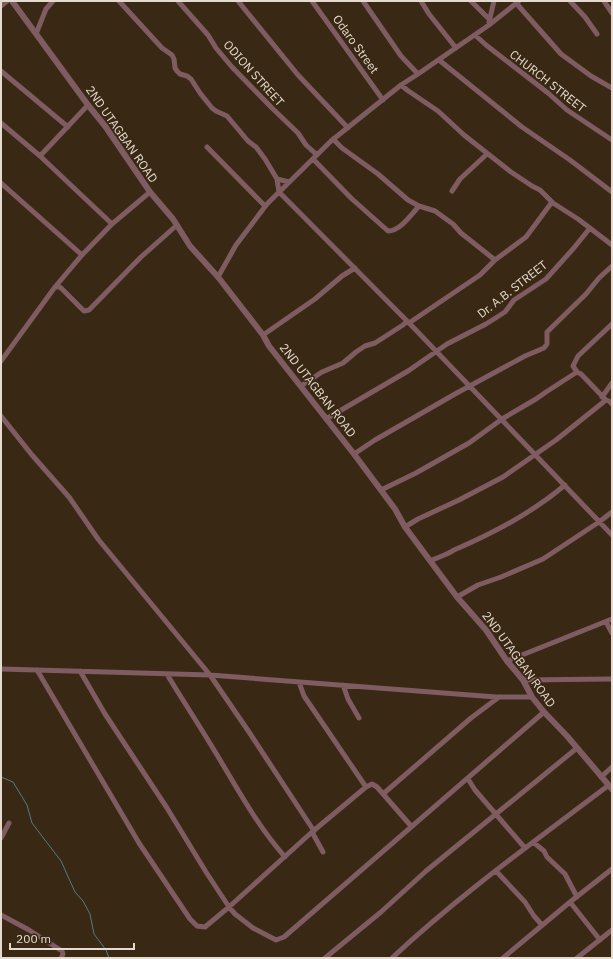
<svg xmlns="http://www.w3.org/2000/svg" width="613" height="959" font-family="'IBM Plex Sans',sans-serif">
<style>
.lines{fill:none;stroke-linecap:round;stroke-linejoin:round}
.stream{stroke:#537b84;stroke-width:1}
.minor{stroke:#7f5b62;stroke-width:5}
.tertiary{stroke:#7f5b62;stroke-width:6}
.labels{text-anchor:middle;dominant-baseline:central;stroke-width:3;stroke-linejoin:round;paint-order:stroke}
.street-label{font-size:12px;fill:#e4dacd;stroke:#392914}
</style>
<rect width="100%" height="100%" fill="#392914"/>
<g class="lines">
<path class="stream" d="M1 777 13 782 27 805 32 823 61 861 75 892 83 901 90 914 94 934 106 950 109 958"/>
<path class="minor" d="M119 1 162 48 172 55 174 59 175 68 177 71 180 74 187 76 191 79 200 93 212 108 216 111 227 116 248 141 256 147 265 159 277 179 279 192
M178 1 208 35 216 48 232 67 272 108 298 133 306 145 317 155
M238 1 298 75 348 128
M312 1 383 100
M363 1 401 56 418 74
M421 1 429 14 456 48
M471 1 489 19
M570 1 585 17 597 34
M604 1 612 13
M516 3 561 54 591 76 612 88
M1 6 7 1
M489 22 494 1
M36 34 46 9 53 1
M475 35 486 45 548 93 567 110 612 140
M439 60 522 127 570 160 612 192
M1 71 68 127
M401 85 407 90 438 111 464 135 511 172 532 186 540 190 553 203 578 219 612 245
M1 123 40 156 88 105
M333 139 342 148 378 174 408 200 419 206 435 211 453 224 461 233 495 260
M207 147 265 206
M40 156 112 224
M313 159 352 199 388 231C400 231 411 215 419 206
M277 179 289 182
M1 183 82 255
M452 191 460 179 487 154
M279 192 412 326 612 535
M218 277 236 245 267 204 331 141 401 85 418 74 489 25 519 1
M55 287H60L84 311 89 310 141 257 177 225
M409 323 480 275 495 260 526 237 552 202
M612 324 578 356 573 366 577 372 581 374 606 400 609 401 612 404
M263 335 315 299 342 276 355 268
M1 361 55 287 82 255 112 224 150 192
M301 386 322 372 343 363 356 352 365 346 375 343 403 325 407 321
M602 397 612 383
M1 416 32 455 69 497 98 539 210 675 249 732 314 831
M326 419 408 371 447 344 486 324 505 312 514 300 546 279 573 249 590 228
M354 454 375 440 455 394 525 356 544 348 547 344V332L586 294 599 278 612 266
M381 490 416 473 469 443 502 419 536 399 546 392 577 372
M405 527 418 519 459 500 503 477 556 440 606 400
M430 561C438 557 447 555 454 550 494 533 532 513 565 485
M457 597 478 585 501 577 543 559 599 522 612 512
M606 622 612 633
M507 661 612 619
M1 669 210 675 496 697H532
M37 670 139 843 190 919 197 926 205 927 229 907 312 832 366 787 372 784 377 787 411 826
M80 671 105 714 167 808 206 872 229 907 235 914 253 928 276 940 284 937 544 712
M168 676C182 699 197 722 211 745 235 784 255 823 285 857
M523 680 612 679
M299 682 304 696 366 787
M343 685 348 699 359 718
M601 777 612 767
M468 779 475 790 525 848
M383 794 471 718 499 697
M312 832 323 852
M1 838 9 823
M533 842 544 851 547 857 565 874 577 897
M496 871 525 902 534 916 542 925
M570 902 600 940
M1 915 29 930 62 951 63 954 61 958
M325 958 381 912 426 871 577 748
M392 958C459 895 535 841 609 785
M503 958 570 902 612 869
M577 958 612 930"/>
<path class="tertiary" d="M12 1 88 105 105 126 150 192 173 219 190 246 218 277 263 335 269 346 354 454 395 509 405 527 457 597 486 630 507 661 523 680 532 697 544 712 567 736 612 789"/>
</g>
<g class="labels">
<g class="street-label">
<text transform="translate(356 44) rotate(54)">Odaro Street</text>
<text transform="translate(254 73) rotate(48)">ODION STREET</text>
<text transform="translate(548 81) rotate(38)">CHURCH STREET</text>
<text transform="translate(122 134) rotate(55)">2ND UTAGBAN ROAD</text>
<text transform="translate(512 289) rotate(-38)">Dr. A.B. STREET</text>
<text transform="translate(318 390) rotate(52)">2ND UTAGBAN ROAD</text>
<text transform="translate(519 659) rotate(54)">2ND UTAGBAN ROAD</text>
</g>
</g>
<rect width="613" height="959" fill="none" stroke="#e4dacd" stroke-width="4"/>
<path d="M10 943v6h124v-6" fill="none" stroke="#e4dacd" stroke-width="2"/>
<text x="16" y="943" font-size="12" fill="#e4dacd" stroke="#392914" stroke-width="3" paint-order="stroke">200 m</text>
</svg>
